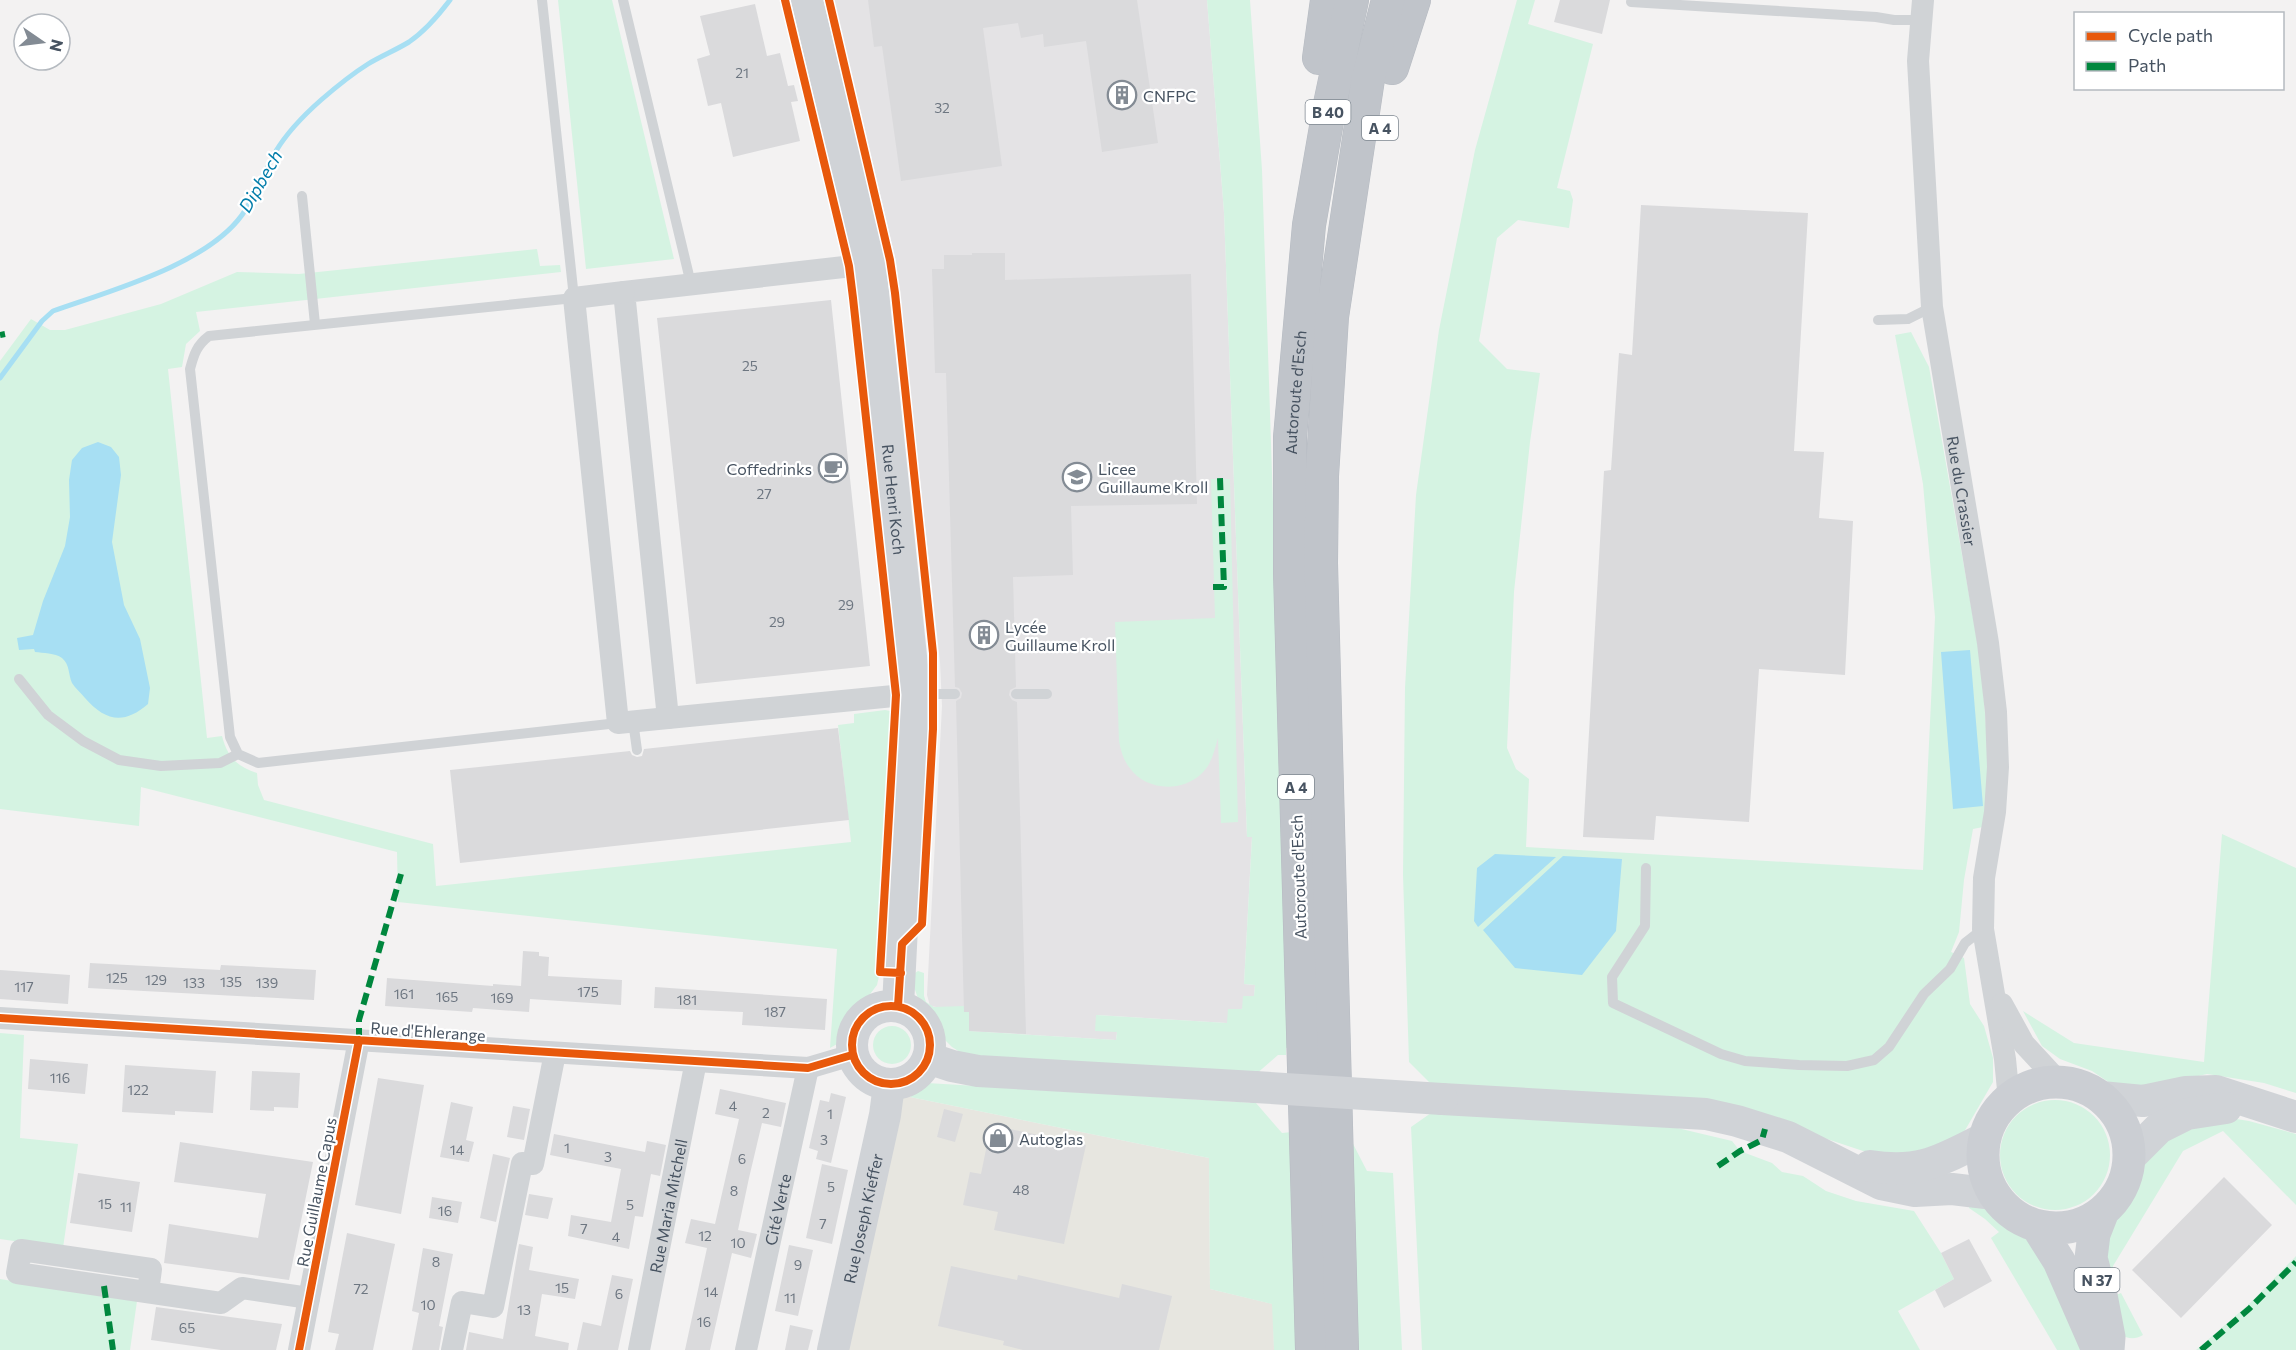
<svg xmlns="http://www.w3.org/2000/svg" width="2296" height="1350" font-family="Commissioner,sans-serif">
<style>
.commercial{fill:#e7e6e0}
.education{fill:#e4e3e5}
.green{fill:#d5f3e2}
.water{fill:#a7dff3}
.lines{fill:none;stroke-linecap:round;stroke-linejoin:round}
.stream{stroke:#a7dff3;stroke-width:5}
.building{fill:#dadadc}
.highway-casing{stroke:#b6bbc2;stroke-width:34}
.lane{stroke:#d0d3d6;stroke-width:10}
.street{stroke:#d0d3d6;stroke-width:22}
.secondary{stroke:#d0d3d7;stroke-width:32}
.primary{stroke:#cbced3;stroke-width:33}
.highway{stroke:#c0c4ca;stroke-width:33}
.secondary-bridge{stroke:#d0d3d7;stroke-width:32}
.quiet{stroke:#00873e;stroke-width:6;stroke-dasharray:12 6;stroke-linecap:butt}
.cycleway-casing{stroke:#fff;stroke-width:11}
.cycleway{stroke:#e8590c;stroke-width:8}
.labels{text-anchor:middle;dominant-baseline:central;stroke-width:4.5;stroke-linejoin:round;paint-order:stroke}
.number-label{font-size:14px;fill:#6d7681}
.shield{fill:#fff;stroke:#7e8790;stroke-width:1.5}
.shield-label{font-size:15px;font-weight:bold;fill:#475361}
.poi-label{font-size:16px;fill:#475361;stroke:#fff;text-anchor:start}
.street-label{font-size:16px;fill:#475361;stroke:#fff}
.water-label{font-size:18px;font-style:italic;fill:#027daa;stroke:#fff}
</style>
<rect width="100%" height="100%" fill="#f3f2f2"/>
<path class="commercial" d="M888 1096 910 1097 1209 1158 1210 1289 1273 1304 1274 1350H833Z"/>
<path class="education" d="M834 0H1207L1224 212 1247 837H1252L1244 984 1255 985 1254 997 1227 1023 1097 1015 1117 1032 1116 1040 969 1031 968 1012 930 1006 927 995 942 706 940 662 896 261Z"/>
<path class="green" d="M558 0H612L674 259 586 269Z
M1207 0H1250L1262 170 1291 1049 1286 1048V1055H1278L1255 1075 1033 1063 963 1054 952 1047 943 1038 931 1015 920 1004 914 987 915 973 918 971 924 973V996L926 1002 934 1007 964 1006 969 1012V1031L1116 1040 1117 1032 1095 1031 1096 1015 1227 1023 1228 1009H1242L1243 996H1254L1255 985 1244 984 1252 837H1247L1224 212Z
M1517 0H1535L1528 24 1593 44 1557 188 1570 191 1573 200 1569 228 1518 220 1497 238 1479 341 1507 369 1540 373 1530 442 1514 592 1507 748 1516 769 1529 779 1526 847 1923 870 1935 617 1923 484 1895 335 1911 332 1929 367 1981 663 1990 776 1983 827 1973 829 1964 880 1959 932 1951 952 1964 958 1970 1004 1984 1026 1993 1058V1082L1964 1132 1931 1155 1869 1153 1815 1135 1432 1085 1409 1062 1403 875 1405 688 1416 495 1439 330 1475 150Z
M537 249 540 266 560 265 561 272 196 312 200 331 186 344 182 367 168 369 207 738 222 736C227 756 237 767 257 773L258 785 264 800 433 844 436 886 851 842 838 725 854 723V714L885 710 895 712 880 972 877 985 847 1024 837 1044 830 1048 837 949 398 902 397 852 141 787 139 826 0 809V361L31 319 50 330H65L161 304 237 272 299 274Z
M1211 479H1230L1238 822 1221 823 1218 738C1214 751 1212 765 1200 775 1180 793 1144 790 1129 767 1123 759 1121 751 1119 741L1115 622 1215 618Z
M2222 834 2296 868V1093L2264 1083 2207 1074 2156 1086 2116 1087 2092 1071 2060 1059 2042 1046 2023 1011 2074 1043 2204 1062Z
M873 1045a19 19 0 1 1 38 0a19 19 0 1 1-38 0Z
M0 1033 24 1035 20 1138 78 1144 63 1248 0 1239Z
M927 1083 1256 1103 1282 1133 1292 1132 1299 1350H1274L1272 1304 1210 1289 1209 1158 910 1097 920 1087Z
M2000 1155a55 55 0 1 1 110 0a55 55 0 1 1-110 0Z
M1431 1113 1673 1127 1732 1141 1740 1151 1772 1163 1782 1172 1803 1176 1826 1191 1856 1201 1914 1211 1941 1253 1954 1279 1898 1311 1920 1350H1422L1411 1127Z
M2224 1117 2249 1121 2296 1134V1205L2223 1131 2183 1151 2113 1266V1280L2099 1240 2109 1220 2121 1209 2131 1193 2140 1163 2156 1141Z
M1351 1140 1367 1171 1393 1173 1402 1350H1357Z
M1969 1199 1989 1209 2002 1223 2027 1237 2040 1249 2085 1350H2057L1991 1238 1999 1232 1985 1219 1969 1208Z
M2296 1256V1350H2196L2248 1305Z
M0 1279 137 1301 130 1350H0Z
M2121 1293 2143 1335C2134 1340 2129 1339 2119 1334L2113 1296Z"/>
<path class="water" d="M98 442 111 447 119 457 121 475 112 542 124 605 140 639 150 688 148 704C124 725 105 721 85 698 81 693 75 688 72 683 68 674 70 665 62 658 55 653 43 653 35 652L34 649 19 650 17 638 33 635 43 601 65 546 70 517 69 480 72 460 82 448Z
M1970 650 1983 806 1953 809 1941 652Z
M1495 854 1556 857 1478 927 1474 921 1477 868Z
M1563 856 1622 859 1616 931 1582 975 1515 968 1483 930Z"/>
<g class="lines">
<path class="stream" d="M0 378 42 321 53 311C109 291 206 265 242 215 256 195 264 172 276 151 288 131 304 115 321 100 336 87 352 74 368 64 381 56 396 50 409 42 425 31 438 16 450 0"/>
</g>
<path class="building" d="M868 0H1137L1158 143 1102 152 1086 41 1044 47 1043 34 1021 38 1018 23 983 28 1002 166 901 181 882 46 874 47Z
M1560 0H1610L1602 34 1554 22Z
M755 4 767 56 780 53 788 86 794 85 798 101 791 102 800 141 733 157 721 103 708 106 697 59 710 55 700 16Z
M1641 205 1808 213 1794 451 1824 452 1819 518 1853 521 1845 675 1759 669 1749 822 1656 816 1654 840 1583 837 1604 471 1611 470 1619 353 1632 355Z
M972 253H1005V280L1191 274 1197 504 1071 506 1073 575 1013 577 1016 687 1010 690 1009 695 1012 700 1017 702 1026 1034 969 1031V1012H964L956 701 961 698 962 693 959 688 955 687 946 373H935L932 269H944V255H972Z
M831 300 870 666 696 684 657 318Z
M838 728 849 820 460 863 450 770 630 751 632 755 637 757 642 756 644 749Z
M523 951 539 952V956L549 957 548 976 622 980 621 1005 530 999 529 1012 473 1008 472 1012 385 1006 387 978 493 986V984L521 986Z
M90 963 220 970 221 965 316 970 314 1000 88 988Z
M0 970 70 975 68 1004 0 999Z
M655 987 827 999 825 1030 742 1025 743 1012 654 1008Z
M30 1059 88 1064 85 1094 28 1089Z
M125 1065 216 1071 213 1113 175 1111V1115L122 1112Z
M252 1071 300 1073 298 1108 274 1107V1111L250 1110Z
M378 1078 424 1085 401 1214 355 1205Z
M720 1089 786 1103 781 1127 762 1123 749 1178 738 1230 757 1234 751 1258 732 1253 710 1350H685L707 1248 685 1243 691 1219 715 1224 739 1119 715 1114Z
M831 1093 846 1097 831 1163 816 1159 818 1151 809 1148 820 1100 829 1102Z
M451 1102 473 1107 466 1140 474 1142 469 1162 440 1157Z
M513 1106 530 1109 524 1140 507 1137Z
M944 1109 963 1114 955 1142 937 1137Z
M991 1125 1086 1145 1064 1244 994 1230 998 1212 963 1205 970 1172 981 1174Z
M554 1134 645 1152 647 1141 666 1145 660 1176 651 1174 643 1217 635 1216 629 1249 568 1236 571 1215 611 1222 621 1169 550 1155Z
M180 1142 313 1162 289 1280 164 1263 169 1224 258 1238 266 1194 174 1182Z
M493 1154 510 1158 496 1222 480 1218Z
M822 1164 848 1170 832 1244 806 1238Z
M78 1173 140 1182 132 1232 70 1223Z
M2224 1177 2272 1225 2181 1318 2132 1270Z
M529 1194 553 1198 548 1219 525 1215Z
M432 1197 462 1202 458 1223 429 1218Z
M347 1233 395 1244 373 1350H335L339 1334 328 1332Z
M1969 1239 1992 1281 1944 1308 1935 1290 1954 1279 1941 1253Z
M519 1244 533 1247 529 1270 579 1279 575 1299 542 1294 535 1336 569 1343 568 1350H466L469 1332 503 1339Z
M789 1245 813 1250 798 1316 775 1311Z
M423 1248 453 1254 439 1326 443 1327 439 1350H412L419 1313 412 1311Z
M951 1266 1017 1280 1018 1275 1119 1298 1122 1284 1172 1296 1159 1350H1023L1003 1345 1004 1341 938 1326Z
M612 1275 633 1279 618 1350H577L583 1322 601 1326Z
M156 1307 282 1324 276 1350H221L151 1340Z
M790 1325 813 1330 808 1350H785Z"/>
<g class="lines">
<g class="highway-casing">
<g id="highway">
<path d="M1319 58 1327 0"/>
<path d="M1392 68 1414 0"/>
<path id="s6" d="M1312 1350 1290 573V437L1309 225 1330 104 1352 0"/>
<path d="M1342 1350 1321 563 1322 476 1332 317 1368 79 1388 0"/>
</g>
</g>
<path class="lane" d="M542 0 574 298 209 336C197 345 194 354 190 369L230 737 238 754 258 763 618 723
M623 0 691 284
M1631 2 1876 17 1894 20H1921
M302 196 315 324
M1878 320 1908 319 1932 307
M19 679 48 715 83 741 119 760 161 766 220 763 238 754
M914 694H955
M1016 694H1047
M633 721 637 750
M1646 868 1645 926 1612 977 1613 1003 1721 1054 1745 1061 1799 1065 1847 1066 1874 1060 1889 1047 1924 994 1950 969 1965 943 1983 929"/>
<g class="street">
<path id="s1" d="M1923 0 1918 61 1932 307 1988 643 1996 712 1998 767 1995 812 1984 878 1983 929 2005 1059 2009 1100"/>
<path d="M870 264 624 292 668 718 914 694"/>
<path d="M624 292 574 298 618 723 668 718"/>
<path d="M2002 1004 2024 1044 2059 1082"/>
<path d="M0 1018 808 1068 852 1055"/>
<path d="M148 1292 151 1269 21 1250 17 1273 221 1303 242 1288 309 1298"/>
<path d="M299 1350 359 1040"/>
<path d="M452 1350 462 1302 493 1307 522 1163 533 1164 555 1053"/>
<path id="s2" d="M639 1350 696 1061"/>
<path id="s3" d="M746 1350 808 1068"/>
</g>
<g class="secondary">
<path id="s4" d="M807 0 870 264 912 666V729L898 1006"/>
<circle cx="891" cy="1045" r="39"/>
<path d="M928 1058 952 1066 978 1071 1255 1087"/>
<path d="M2101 1097 2143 1101 2186 1092 2216 1091 2296 1117"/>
<path d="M1442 1099 1706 1114 1737 1121 1788 1137 1881 1184 1915 1191 1952 1189 1994 1194"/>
<path d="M2129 1158 2159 1128 2187 1114 2226 1108"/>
<path d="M1870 1166C1921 1174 1941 1160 1985 1138"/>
<path id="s5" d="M833 1350 885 1115 889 1085"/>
</g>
<path class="primary" d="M1983 1155a73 73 0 1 1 146 0a73 73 0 1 1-146 0Z
M2103 1211 2094 1234 2091 1258 2101 1295 2109 1337 2108 1350
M2037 1226 2059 1261 2098 1350"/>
<use href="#highway" class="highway"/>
<path class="secondary-bridge" d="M1255 1087 1442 1099"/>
<path class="quiet" d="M0 335 5 334
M1213 587H1224L1220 478
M359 1040V1020L401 874
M1718 1166 1740 1151 1762 1140 1765 1129
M104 1286 113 1350
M2201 1350 2250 1308 2296 1262"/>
<g class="cycleway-casing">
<path id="cycleway" d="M785 0 849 266 853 298 896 695 880 972 901 973
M829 0 890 260 895 293 933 653V729L922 924 902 944 898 1006
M852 1045a39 39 0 1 1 78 0a39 39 0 1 1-78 0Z
M0 1018 808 1068 852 1055
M299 1350 359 1040"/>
</g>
<use href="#cycleway" class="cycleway"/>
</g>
<defs>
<g id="building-ring" transform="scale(1.5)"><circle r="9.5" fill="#fff" stroke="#838b94" stroke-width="1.5"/><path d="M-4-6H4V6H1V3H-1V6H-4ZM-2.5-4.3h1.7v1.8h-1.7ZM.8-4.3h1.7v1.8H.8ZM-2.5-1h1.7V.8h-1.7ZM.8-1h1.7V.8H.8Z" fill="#838b94"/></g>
<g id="cafe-ring" transform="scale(1.5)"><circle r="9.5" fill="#fff" stroke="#838b94" stroke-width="1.5"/><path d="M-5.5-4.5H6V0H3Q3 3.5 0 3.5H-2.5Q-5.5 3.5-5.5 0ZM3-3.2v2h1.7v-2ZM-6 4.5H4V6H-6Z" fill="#838b94"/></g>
<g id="school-ring" transform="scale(1.5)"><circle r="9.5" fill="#fff" stroke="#838b94" stroke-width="1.5"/><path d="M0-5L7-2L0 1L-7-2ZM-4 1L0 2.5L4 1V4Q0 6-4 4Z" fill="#838b94"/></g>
<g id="shop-ring" transform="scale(1.5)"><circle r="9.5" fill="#fff" stroke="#838b94" stroke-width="1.5"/><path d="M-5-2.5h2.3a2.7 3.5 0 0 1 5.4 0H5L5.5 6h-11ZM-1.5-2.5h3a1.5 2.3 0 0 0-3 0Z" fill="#838b94"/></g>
</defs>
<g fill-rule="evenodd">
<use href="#building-ring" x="1122" y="95"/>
<use href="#cafe-ring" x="833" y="468"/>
<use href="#school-ring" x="1077" y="477"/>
<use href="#building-ring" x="984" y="635"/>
<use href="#shop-ring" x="998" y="1138"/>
</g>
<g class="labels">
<g class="number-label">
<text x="742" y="72">21</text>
<text x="942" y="107">32</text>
<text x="750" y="365">25</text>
<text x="764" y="493">27</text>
<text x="846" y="604">29</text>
<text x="777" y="621">29</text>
<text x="117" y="977">125</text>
<text x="156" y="979">129</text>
<text x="231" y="981">135</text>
<text x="194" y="982">133</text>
<text x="267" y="982">139</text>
<text x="24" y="986">117</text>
<text x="588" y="991">175</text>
<text x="404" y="993">161</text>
<text x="447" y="996">165</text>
<text x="502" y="997">169</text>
<text x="687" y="999">181</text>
<text x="775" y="1011">187</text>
<text x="60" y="1077">116</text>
<text x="138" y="1089">122</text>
<text x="733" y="1105">4</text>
<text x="766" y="1112">2</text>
<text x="830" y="1113">1</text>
<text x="824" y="1139">3</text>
<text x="567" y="1147">1</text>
<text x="457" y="1149">14</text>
<text x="608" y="1156">3</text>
<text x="742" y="1158">6</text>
<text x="831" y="1186">5</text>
<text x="1021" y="1189">48</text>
<text x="734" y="1190">8</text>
<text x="105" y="1203">15</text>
<text x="630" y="1204">5</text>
<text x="126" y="1206">11</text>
<text x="445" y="1210">16</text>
<text x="823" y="1223">7</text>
<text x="584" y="1228">7</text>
<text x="705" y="1235">12</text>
<text x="616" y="1236">4</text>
<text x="738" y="1242">10</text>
<text x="436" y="1261">8</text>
<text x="798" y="1264">9</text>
<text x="562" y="1287">15</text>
<text x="361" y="1288">72</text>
<text x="711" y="1291">14</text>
<text x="619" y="1293">6</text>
<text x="790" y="1297">11</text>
<text x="428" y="1304">10</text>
<text x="524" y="1309">13</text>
<text x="704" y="1321">16</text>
<text x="187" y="1327">65</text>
</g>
<g class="shield">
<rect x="1305.5" y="100" width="45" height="24" rx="4.5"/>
<rect x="1362" y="116" width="36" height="24" rx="4.5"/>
<rect x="1278" y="775" width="36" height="24" rx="4.5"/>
<rect x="2074.5" y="1268" width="45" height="24" rx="4.5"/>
</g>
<g class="shield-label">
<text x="1328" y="112">B 40</text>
<text x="1380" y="128">A 4</text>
<text x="1296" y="787">A 4</text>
<text x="2097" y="1280">N 37</text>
</g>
<g class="poi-label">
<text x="1143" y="95">CNFPC</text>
<text x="812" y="468" text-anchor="end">Coffedrinks</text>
<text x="1098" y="468">Licee<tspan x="1098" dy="18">Guillaume Kroll</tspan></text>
<text x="1005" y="626">Lycée<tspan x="1005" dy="18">Guillaume Kroll</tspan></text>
<text x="1019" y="1138">Autoglas</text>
</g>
<g class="street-label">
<text stroke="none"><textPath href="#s6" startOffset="958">Autoroute d'Esch</textPath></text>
<text stroke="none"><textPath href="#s1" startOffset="494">Rue du Crassier</textPath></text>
<text stroke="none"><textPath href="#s4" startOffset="508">Rue Henri Koch</textPath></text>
<text transform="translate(1298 877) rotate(-92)">Autoroute d'Esch</text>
<text transform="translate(428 1031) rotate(4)">Rue d'Ehlerange</text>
<text transform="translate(316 1192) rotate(-79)">Rue Guillaume Capus</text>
<text stroke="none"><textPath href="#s2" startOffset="147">Rue Maria Mitchell</textPath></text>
<text stroke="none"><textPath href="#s3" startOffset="144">Cité Verte</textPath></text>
<text stroke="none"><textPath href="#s5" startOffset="135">Rue Joseph Kieffer</textPath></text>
</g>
<g class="water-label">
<text transform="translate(260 181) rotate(-60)">Dipbech</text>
</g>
</g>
<rect x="2074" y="12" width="210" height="78" fill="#ffffff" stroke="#b5bac0" stroke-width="1.5"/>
<rect x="2086" y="32" width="30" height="9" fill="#e8590c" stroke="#b5bac0" stroke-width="1.5"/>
<text x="2128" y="42" font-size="18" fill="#475361">Cycle path</text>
<rect x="2086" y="62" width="30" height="9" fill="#00873e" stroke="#b5bac0" stroke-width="1.5"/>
<text x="2128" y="72" font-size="18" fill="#475361">Path</text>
<g transform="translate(42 42) rotate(104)"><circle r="28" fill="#ffffff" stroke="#b5bac0" stroke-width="1.5"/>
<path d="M0-4.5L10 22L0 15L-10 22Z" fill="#838b94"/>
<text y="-9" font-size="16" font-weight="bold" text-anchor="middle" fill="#475361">N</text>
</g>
</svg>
